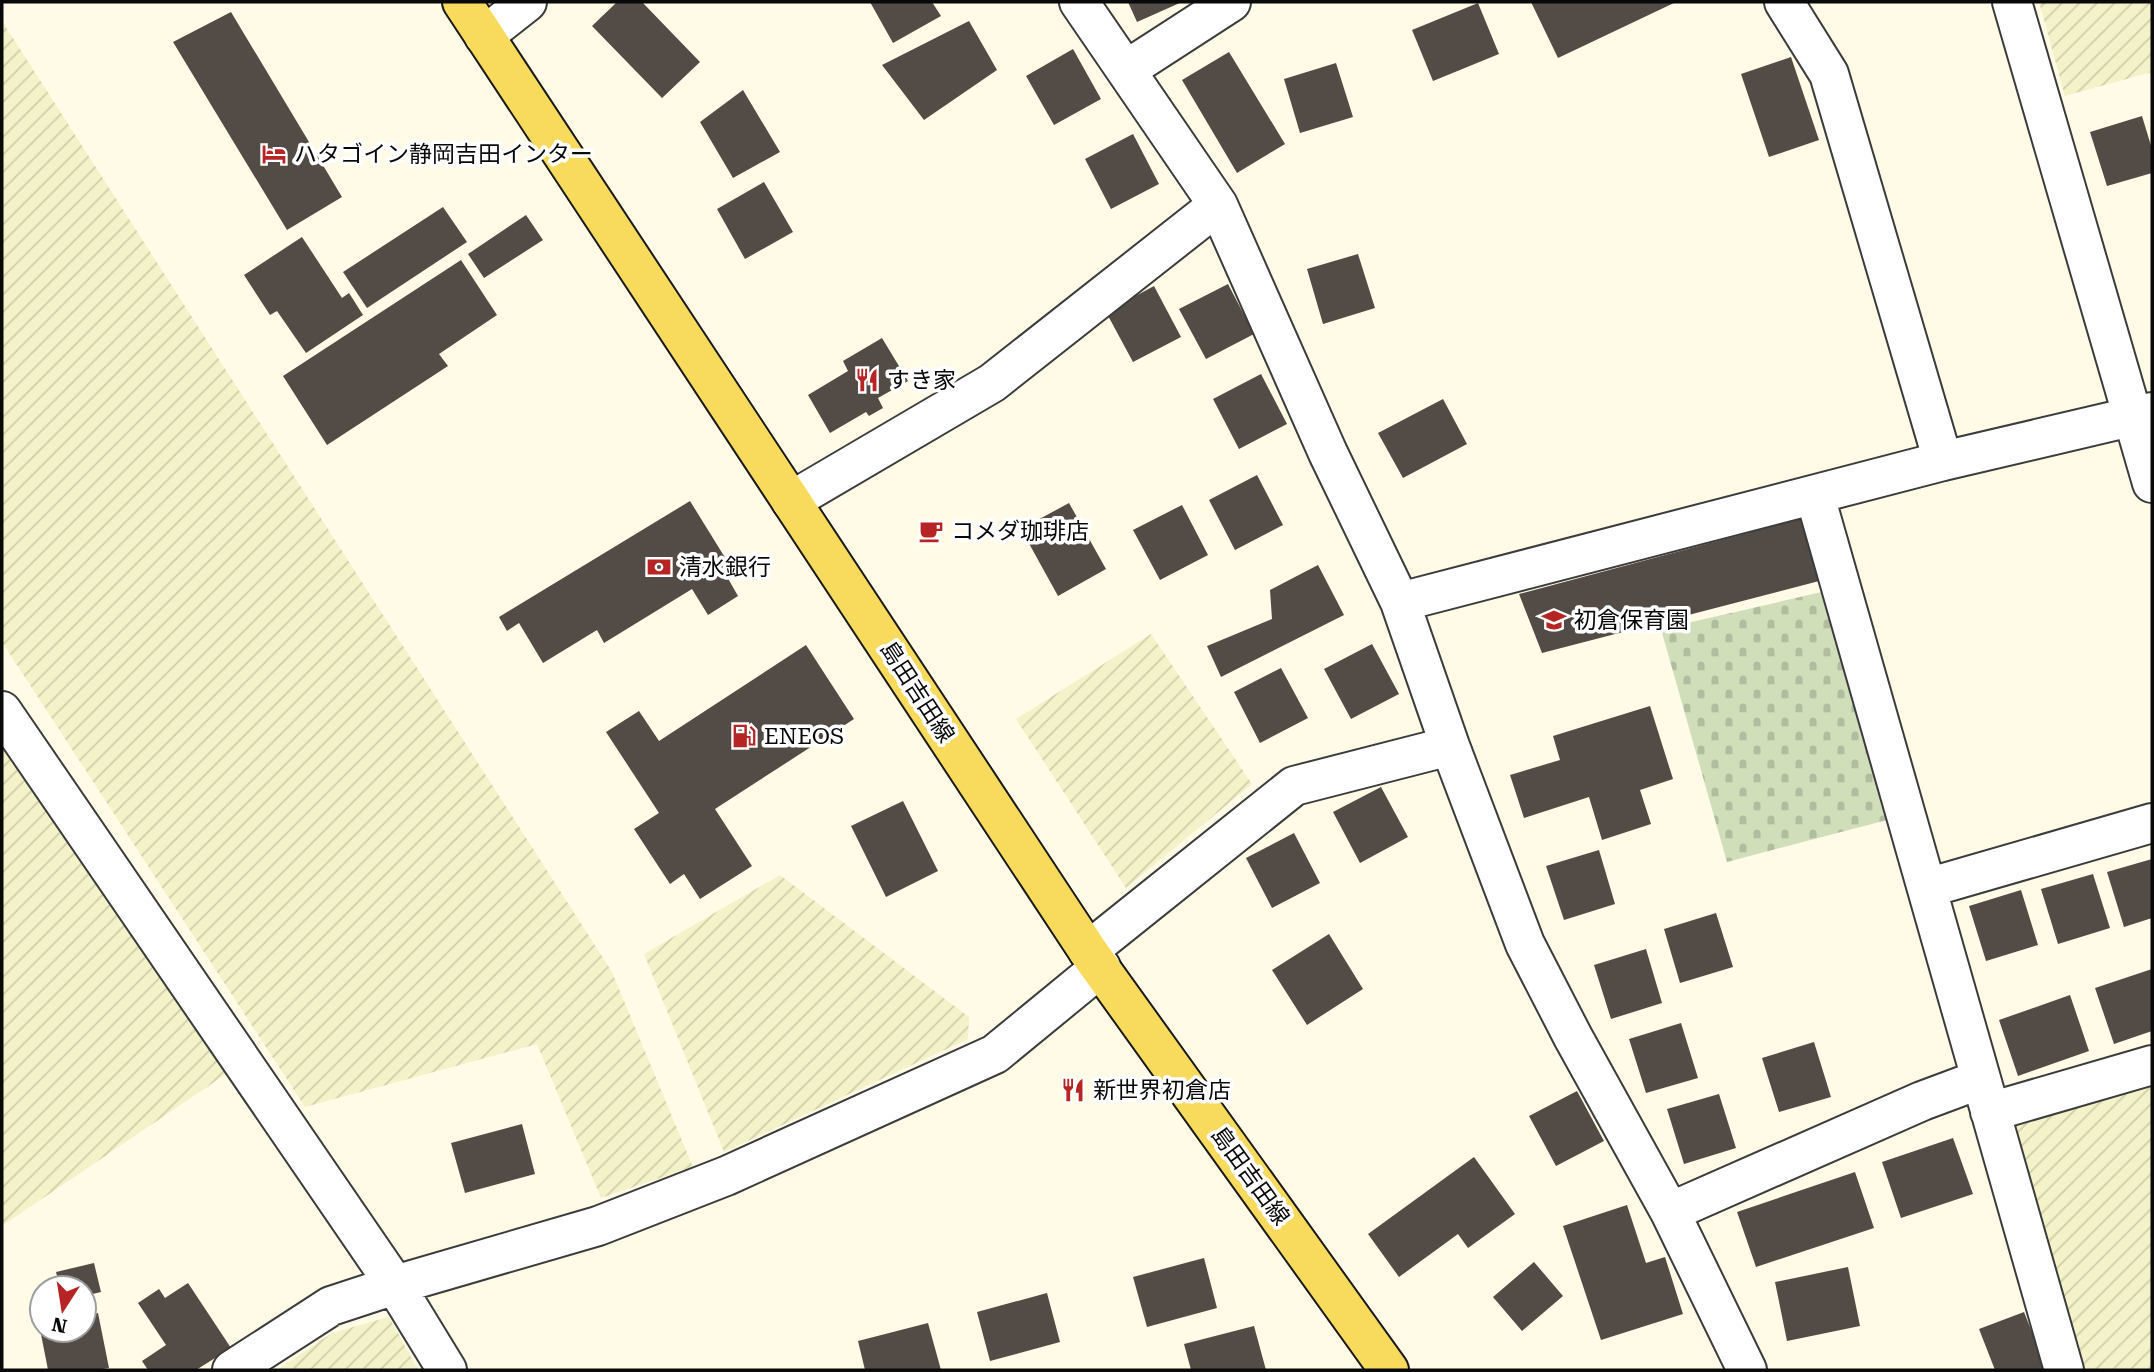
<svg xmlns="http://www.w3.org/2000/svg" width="2154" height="1372" font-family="'Roboto Serif','Noto Sans JP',serif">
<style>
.farmland{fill:url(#farmland-furrows)}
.cemetery{fill:url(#cemetery-stones)}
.building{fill:#524b46}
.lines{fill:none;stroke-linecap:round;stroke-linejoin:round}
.minor-casing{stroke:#3c3c3c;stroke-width:42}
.major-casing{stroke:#1a1a1a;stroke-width:42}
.minor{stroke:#fff;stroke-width:38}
.major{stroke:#f8da5d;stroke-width:38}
.labels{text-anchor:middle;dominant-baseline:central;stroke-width:7;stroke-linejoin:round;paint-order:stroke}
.poi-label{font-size:23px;fill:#090909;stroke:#fff;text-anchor:start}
.street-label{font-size:23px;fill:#090909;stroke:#fff}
</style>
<defs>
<pattern id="farmland-furrows" width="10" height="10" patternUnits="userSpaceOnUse" patternTransform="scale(1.75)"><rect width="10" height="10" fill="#f3f2c8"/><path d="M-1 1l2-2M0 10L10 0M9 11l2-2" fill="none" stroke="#cfceaa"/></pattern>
<pattern id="cemetery-stones" width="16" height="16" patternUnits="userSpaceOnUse" patternTransform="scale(1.75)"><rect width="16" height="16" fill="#d0deba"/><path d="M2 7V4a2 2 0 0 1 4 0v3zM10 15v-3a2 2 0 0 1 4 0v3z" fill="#b1bd9f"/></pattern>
</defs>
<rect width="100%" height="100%" fill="#fffbe6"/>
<path class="farmland" d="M2039 2H2152V72L2065 96Z
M2 21 612 972 693 1167 601 1198 537 1044 305 1107 2 642Z
M1151 634 1252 784 1126 888 1016 719Z
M2 741 226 1074 2 1226Z
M780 875 969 1017 968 1039 724 1152 644 954Z
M2152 1085V1370H2082L2010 1127Z
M389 1317 418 1370H277L332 1333Z"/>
<path class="cemetery" d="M1822 592 1887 820 1727 862 1661 629Z"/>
<path class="building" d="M617 2H642L700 62 662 98 592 26Z
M870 2H932L941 16 893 43Z
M1128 2H1182L1137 22Z
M1531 2H1676L1558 58Z
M1478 3 1499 54 1433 81 1412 30Z
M231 12 342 197 287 230 173 42Z
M969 21 997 70 924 120 882 65Z
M1073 49 1101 99 1054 125 1026 76Z
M1229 52 1285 144 1237 173 1182 80Z
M1791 57 1819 140 1769 157 1741 74Z
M1336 63 1353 117 1300 133 1284 79Z
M743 90 780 152 733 178 700 122Z
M2142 116 2152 149V173L2107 186 2090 132Z
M1133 134 1159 184 1111 209 1085 159Z
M764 182 793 232 745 259 717 209Z
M443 207 467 242 367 308 343 272Z
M526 215 543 240 484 278 468 254Z
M302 237 342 298 349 293 363 315 306 353 277 311 270 315 244 275Z
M1358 254 1375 308 1323 324 1307 269Z
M461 260 497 315 439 354 448 366 327 445 283 376Z
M1228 284 1254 334 1206 359 1179 309Z
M1154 286 1181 337 1133 362 1106 312Z
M882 338 908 381 878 398 883 408 869 416 866 412 830 433 808 395 848 371 843 361Z
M1261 374 1287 424 1239 449 1213 399Z
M1443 399 1467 444 1403 478 1378 433Z
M1257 475 1283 525 1235 550 1209 500Z
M690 501 729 564 722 568 738 596 708 615 692 589 604 643 597 630 543 663 519 623 507 631 499 617Z
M1069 503 1106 569 1058 596 1021 529Z
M1182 505 1208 555 1160 580 1133 530Z
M1803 518 1823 580 1542 653 1519 594Z
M1318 565 1344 615 1221 677 1207 646 1272 619 1270 590Z
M1372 644 1399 694 1351 719 1324 669Z
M806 645 854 719 715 809 752 866 700 899 684 874 670 884 634 829 659 813 606 732 639 711 659 741Z
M1281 668 1308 718 1260 743 1234 692Z
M1650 706 1673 779 1640 790 1651 824 1602 840 1589 797 1524 818 1510 775 1560 760 1553 736Z
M1381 787 1408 837 1360 863 1333 812Z
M903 801 938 871 886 897 851 826Z
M1294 833 1320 883 1272 908 1246 858Z
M1599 850 1615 904 1564 920 1546 866Z
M2152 859V918L2124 927 2107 872Z
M2093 874 2110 928 2058 944 2041 889Z
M2021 890 2038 945 1986 961 1969 906Z
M1716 913 1733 967 1680 983 1664 929Z
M1329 934 1363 989 1307 1025 1272 970Z
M1646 949 1662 1003 1611 1019 1594 965Z
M2152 969V1031L2114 1044 2095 988Z
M2070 995 2089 1051 2018 1076 1999 1020Z
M1681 1023 1698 1078 1646 1093 1629 1039Z
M1814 1042 1831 1097 1779 1112 1762 1058Z
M1577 1091 1604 1141 1556 1166 1529 1116Z
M1719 1094 1736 1148 1684 1164 1667 1109Z
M522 1124 535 1174 465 1193 451 1143Z
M1953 1138 1973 1194 1901 1218 1882 1162Z
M1474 1157 1515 1214 1468 1248 1458 1234 1399 1277 1368 1234Z
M1855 1172 1874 1228 1756 1267 1737 1212Z
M1627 1205 1646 1263 1665 1257 1683 1314 1601 1340 1563 1226Z
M1204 1258 1217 1308 1147 1327 1133 1277Z
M1534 1262 1563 1296 1522 1331 1493 1297Z
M94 1263 101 1292 84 1296V1288H60L56 1272Z
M1848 1267 1860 1326 1787 1341 1775 1282Z
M188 1283 231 1348 196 1370H148L142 1361 166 1345 138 1303 159 1289 165 1298Z
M1047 1293 1060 1342 990 1361 977 1312Z
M2024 1312 2047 1370H1995L1979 1329Z
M98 1313 109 1368 96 1370H48L39 1324H42V1330H84V1316Z
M928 1323 941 1370H865L858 1341Z
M1254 1326 1266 1370H1191L1184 1344Z"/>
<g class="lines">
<g class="minor-casing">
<path id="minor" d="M1079 2 1218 205 1328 453 1400 602 1450 746 1525 944 1573 1037 1670 1212 1747 1370
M1784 2 1829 74 1943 461
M2012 2 2152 483
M484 36 527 2
M1126 70 1231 2
M1815 496 2064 1370
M791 501 992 383 1218 205
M1400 602 1943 461 2152 412
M2 711 395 1285 447 1370
M1927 888 2152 823
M1088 951 1294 786 1450 746
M1990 1112 2152 1065
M1670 1212 1922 1101 1981 1079
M232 1370 331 1306 395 1285 598 1226 726 1176 995 1054 1101 967"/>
</g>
<g class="major-casing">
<path id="major" d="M462 2 1088 951 1389 1370"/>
</g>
<use href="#minor" class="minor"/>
<use href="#major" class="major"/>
</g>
<defs>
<g id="hotel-bare" transform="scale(1.89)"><path d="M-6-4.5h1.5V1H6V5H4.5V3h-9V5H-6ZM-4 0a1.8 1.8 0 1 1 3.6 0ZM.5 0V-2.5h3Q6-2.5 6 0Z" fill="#b72424" stroke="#fff" stroke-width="2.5" paint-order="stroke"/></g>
<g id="restaurant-bare" transform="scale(1.89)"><path d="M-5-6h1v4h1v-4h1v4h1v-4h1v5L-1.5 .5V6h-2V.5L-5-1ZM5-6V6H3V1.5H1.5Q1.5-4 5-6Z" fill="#b72424" stroke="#fff" stroke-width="2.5" paint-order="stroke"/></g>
<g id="cafe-bare" transform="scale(1.89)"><path d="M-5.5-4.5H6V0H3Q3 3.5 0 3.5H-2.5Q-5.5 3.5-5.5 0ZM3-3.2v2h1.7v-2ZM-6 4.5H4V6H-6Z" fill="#b72424" stroke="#fff" stroke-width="2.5" paint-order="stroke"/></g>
<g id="bank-bare" transform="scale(1.89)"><path d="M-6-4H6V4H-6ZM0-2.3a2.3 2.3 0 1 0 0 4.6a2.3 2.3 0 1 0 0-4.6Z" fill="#b72424" stroke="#fff" stroke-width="2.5" paint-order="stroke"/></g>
<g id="school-bare" transform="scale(1.89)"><path d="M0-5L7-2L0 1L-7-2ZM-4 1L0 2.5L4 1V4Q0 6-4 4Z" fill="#b72424" stroke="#fff" stroke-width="2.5" paint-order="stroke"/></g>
<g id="fuel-bare" transform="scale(1.89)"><path d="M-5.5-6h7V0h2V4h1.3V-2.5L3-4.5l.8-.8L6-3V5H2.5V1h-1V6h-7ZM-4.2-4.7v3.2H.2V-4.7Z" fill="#b72424" stroke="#fff" stroke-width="2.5" paint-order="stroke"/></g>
</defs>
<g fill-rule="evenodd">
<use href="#hotel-bare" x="274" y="154"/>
<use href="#restaurant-bare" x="867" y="380"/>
<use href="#cafe-bare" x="931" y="531"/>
<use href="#bank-bare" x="659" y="567"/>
<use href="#school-bare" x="1554" y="620"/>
<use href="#fuel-bare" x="744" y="736"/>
<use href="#restaurant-bare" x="1073" y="1090"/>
</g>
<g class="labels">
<g class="poi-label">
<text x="294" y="154">ハタゴイン静岡吉田インター</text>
<text x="887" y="380">すき家</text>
<text x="951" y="531">コメダ珈琲店</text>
<text x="679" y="567">清水銀行</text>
<text x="1574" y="620">初倉保育園</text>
<text x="764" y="736">ENEOS</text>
<text x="1093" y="1090">新世界初倉店</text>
</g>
<g class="street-label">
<text transform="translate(917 692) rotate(57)">島田吉田線</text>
<text transform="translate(1250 1176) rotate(54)">島田吉田線</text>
</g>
</g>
<rect width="2154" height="1372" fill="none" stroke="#090909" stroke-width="7"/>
<g transform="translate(63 1309) rotate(192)"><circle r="33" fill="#ffffff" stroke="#9d9d9d" stroke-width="2"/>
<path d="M0-5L12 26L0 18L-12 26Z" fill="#b72424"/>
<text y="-10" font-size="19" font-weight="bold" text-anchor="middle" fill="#090909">N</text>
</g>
</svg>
